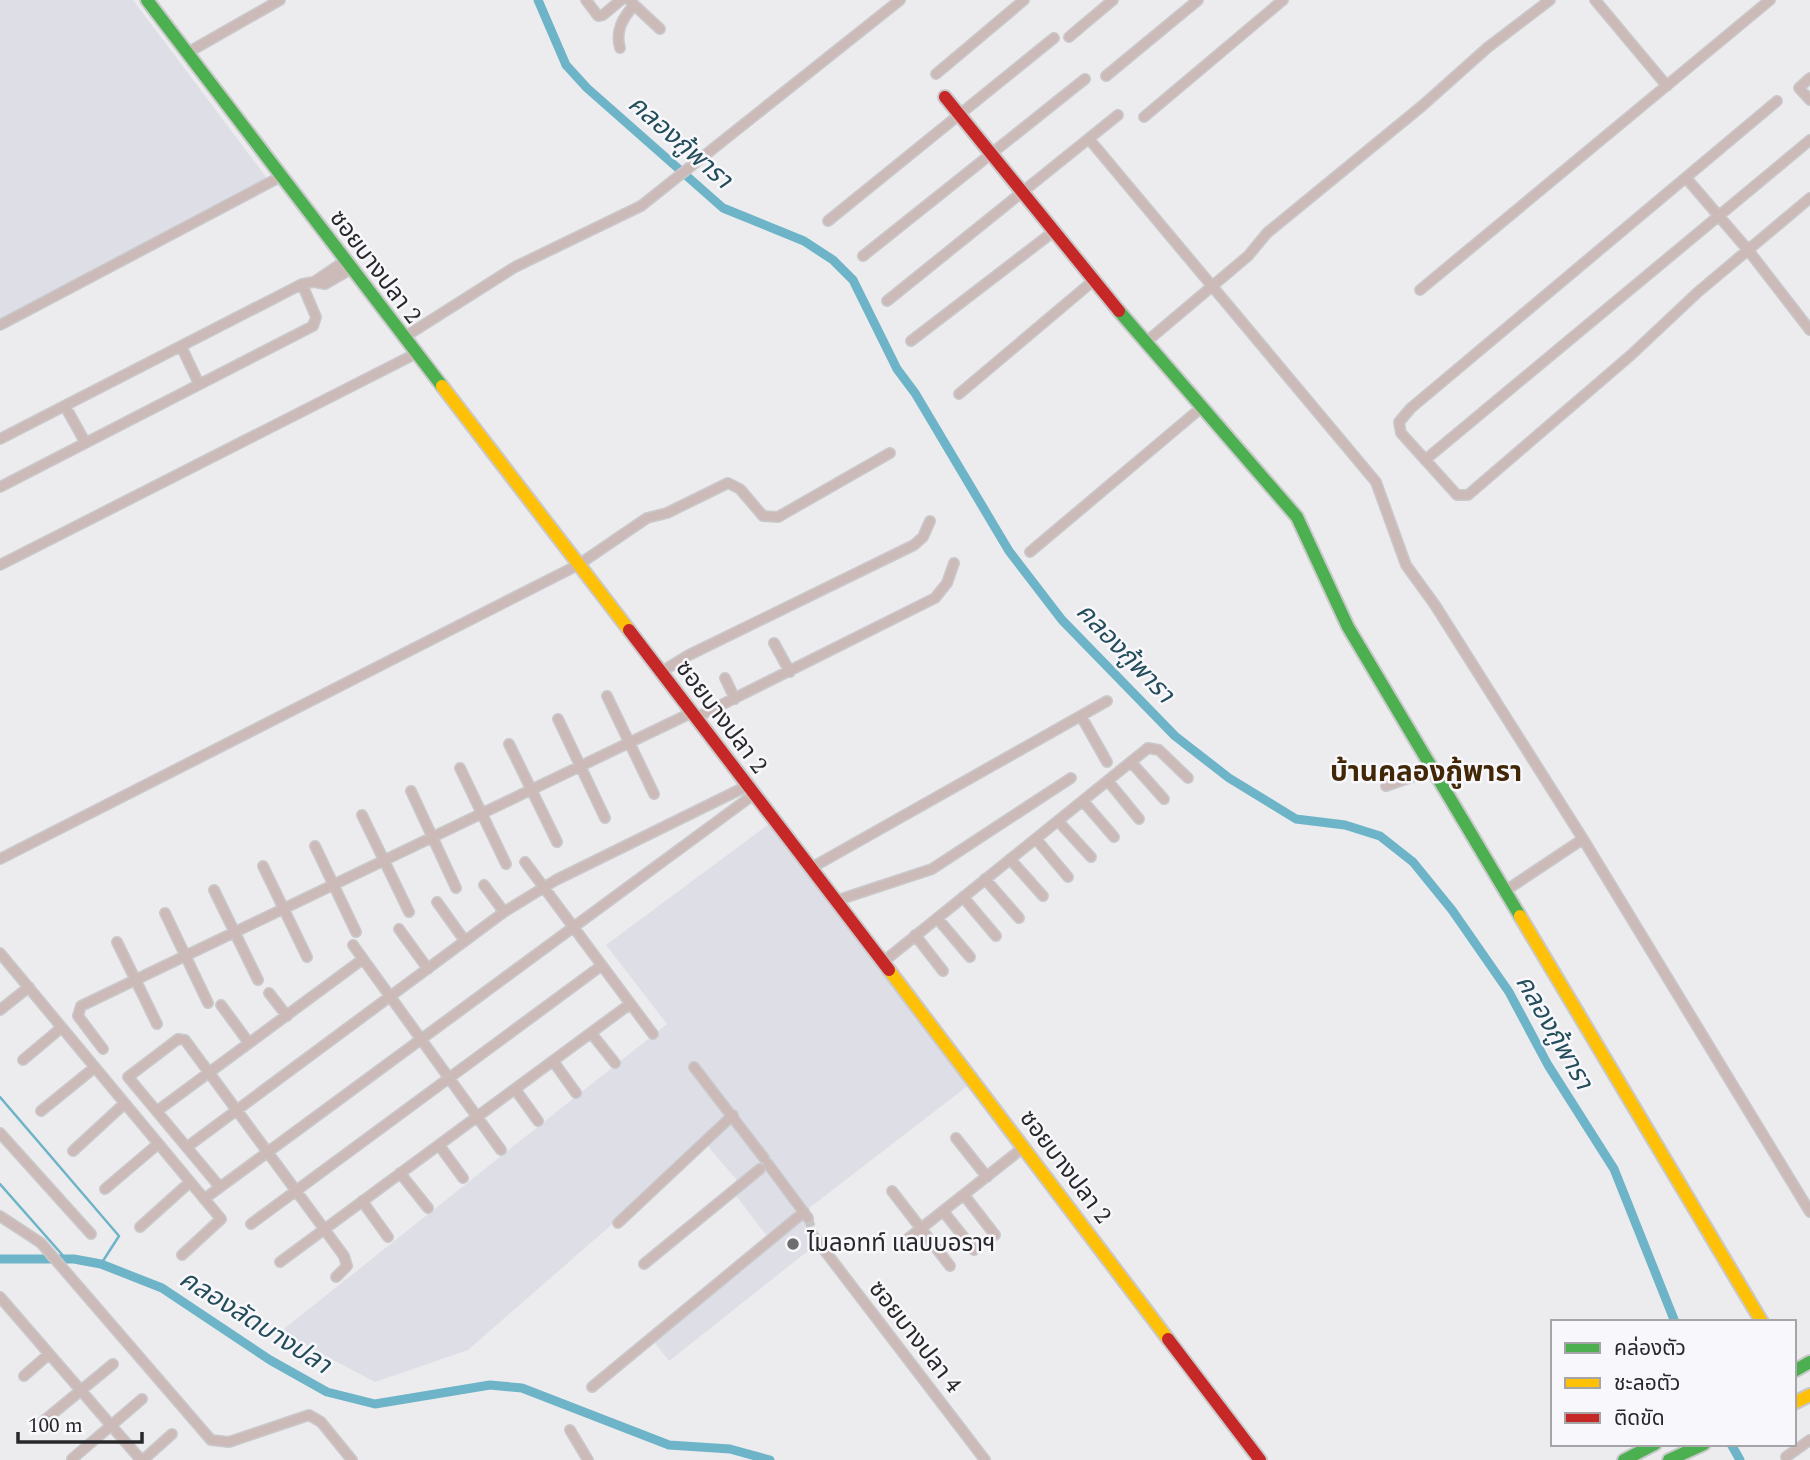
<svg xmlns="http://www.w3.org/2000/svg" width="1810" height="1460" font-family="Spectral,'Noto Sans Thai',serif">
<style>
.built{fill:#dedee6}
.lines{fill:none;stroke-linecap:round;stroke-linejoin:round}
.stream{stroke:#6eb4c8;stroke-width:2.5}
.canal{stroke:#6eb4c8;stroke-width:9}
.street-tunnel{stroke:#c5c5c7;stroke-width:9;stroke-dasharray:9 4.5;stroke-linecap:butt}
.street-casing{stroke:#c9c9cb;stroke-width:12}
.fast-casing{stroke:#c9c9cb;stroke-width:16}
.slow-casing{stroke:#c9c9cb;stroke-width:16}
.jam-casing{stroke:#c9c9cb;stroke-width:16}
.street{stroke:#ccbab9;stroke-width:9}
.fast{stroke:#4caf50;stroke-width:12}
.slow{stroke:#ffc107;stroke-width:12}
.jam{stroke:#c62828;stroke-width:12}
.poi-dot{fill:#6d6d6f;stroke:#f8f8fc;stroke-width:2.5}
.labels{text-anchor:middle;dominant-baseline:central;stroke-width:5;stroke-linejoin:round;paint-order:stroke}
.street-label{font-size:24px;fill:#28282a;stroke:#f8f8fc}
.poi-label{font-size:24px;fill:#28282a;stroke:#f8f8fc;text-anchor:start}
.water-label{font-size:26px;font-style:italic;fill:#234d5a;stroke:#f8f8fc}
.quarter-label{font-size:28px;font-weight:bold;fill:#422707;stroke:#f8f8fc}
</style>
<rect width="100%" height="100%" fill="#ececee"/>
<path class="built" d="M0 0H133L272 185 0 326Z
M773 821 974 1081 804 1212 823 1239 669 1361 651 1338 770 1240 734 1193 742 1186 705 1143 468 1350 375 1382 280 1332 667 1024 606 945Z"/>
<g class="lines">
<path class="stream" d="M0 1097 119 1236 101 1264
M0 1184 66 1259"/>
<path class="canal" d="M538 0 566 65 587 88 723 208 804 241 833 260 853 280 897 369 915 393 1009 551 1062 620 1175 736 1229 778 1296 819 1345 825 1380 836 1413 862 1452 910 1509 992 1548 1065 1614 1169 1675 1322
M0 1259H74L101 1264 162 1288 270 1360 327 1392 375 1404 490 1385 522 1388 669 1445 730 1449 770 1460
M1731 1444 1740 1460"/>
<path class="street-tunnel" d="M808 1218 815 1238"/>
<g class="street-casing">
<path id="street" d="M586 0 598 16 603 15 621 0
M629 0 660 29
M1595 0 1667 86
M1069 37 1113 0
M620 48C615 30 623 18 634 5
M187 53 280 0
M936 74 1024 0
M1106 76 1198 0
M1810 78 1799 88 1810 100
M1777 101 1411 408 1399 422 1401 433 1457 495H1468L1631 355 1698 292 1810 198
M1144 117 1283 0
M1089 139 1376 482 1406 565 1435 605 1583 839 1810 1212
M1687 179 1748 250 1810 330
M828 221 1054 38
M863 256 1085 79
M345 261 314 282 325 284 351 269
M1420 290 1770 0
M887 301 1118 115
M0 325 280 177
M403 338 515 267 641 206 900 0
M911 341 1053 232
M1146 342 1248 256 1267 233 1422 106 1487 48 1550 0
M181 346 199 384
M959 394 1093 281
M65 406 85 442
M0 439 302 284 314 282
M1425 460 1810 140
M0 487 313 326 316 317 302 284
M1030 552 1201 408
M0 565 415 354
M774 643 790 672
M661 672 689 655 914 545 923 537 930 521
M725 678 735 699
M607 696 654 794
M1081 716 1107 762
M695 718 935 598 947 583 954 563
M558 719 605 818
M509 744 557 842
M1131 762 1164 799
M460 768 506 864
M1108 781 1139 819
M1386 786 1432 770
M411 791 456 888
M1083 801 1114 837
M362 815 409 912
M1058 821 1091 857
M1036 839 1068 877
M315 846 356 932
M0 859 578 565 647 518 667 513 728 483 740 489 763 516 778 517 890 453
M1010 859 1043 896
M525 862 653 1034
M263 866 307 957
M811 868 1107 701
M985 879 1019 918
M484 885 504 912
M214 890 258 980
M1505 891 1583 839
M963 897 996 936
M835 901 932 869 1071 778
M437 902 465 941
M165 913 208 1003
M937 918 970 957
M399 929 428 969
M915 935 943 971
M117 942 157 1024
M353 945 501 1150
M0 953 221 1219 182 1255
M883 962 1148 748 1159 750 1188 778
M269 993 287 1016
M221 1005 249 1043
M0 1010 29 987
M591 1033 615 1063
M103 1049 78 1016 81 1006 691 713
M23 1060 61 1028
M553 1061 576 1093
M694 1067 764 1158
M515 1089 538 1121
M41 1111 94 1068
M157 1111 363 959
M0 1133 91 1234
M956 1138 987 1177
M439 1145 463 1178
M187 1147 504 912 556 880 747 786
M73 1151 124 1104
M768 1164 808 1218
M400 1173 428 1208
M219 1186 128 1077 178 1039 185 1040 344 1256 347 1266 336 1277
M105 1189 158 1144
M892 1191 950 1266
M964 1195 995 1235
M204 1199 753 795
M362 1201 388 1237
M943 1211 974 1250
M0 1216 41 1243 211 1440 229 1442 309 1415 321 1422 352 1460
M618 1223 733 1115
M251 1224 601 966
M140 1227 190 1182
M815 1238 985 1460
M905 1241 1024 1147
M280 1262 630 1004
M644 1264 760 1169
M0 1297 141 1460
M24 1376 49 1354
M592 1387 804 1212
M40 1424 113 1364
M570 1430 588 1460
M1786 1457 1810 1440
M72 1459 142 1399
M143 1460 172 1434"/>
</g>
<g class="fast-casing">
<path id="fast" d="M147 0 442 386
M1119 311 1297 517 1348 627 1520 916
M1794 1371 1810 1362
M1624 1460 1655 1444
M1669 1460 1704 1444"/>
</g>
<g class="slow-casing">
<path id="slow" d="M442 386 629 630
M1520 916 1762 1322
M889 970 1168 1339
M1794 1403 1810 1395"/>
</g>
<g class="jam-casing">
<path id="jam" d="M945 97 1119 311
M629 630 889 970
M1168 1339 1260 1460"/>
</g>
<use href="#street" class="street"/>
<use href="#fast" class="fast"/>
<use href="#slow" class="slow"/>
<use href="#jam" class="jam"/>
</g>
<circle class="poi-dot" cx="793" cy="1244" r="7"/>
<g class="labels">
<g class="street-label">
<text transform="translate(375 267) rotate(53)">ซอยบางปลา 2</text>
<text transform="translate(721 717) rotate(53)">ซอยบางปลา 2</text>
<text transform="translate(1065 1167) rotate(53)">ซอยบางปลา 2</text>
<text transform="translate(915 1337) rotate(52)">ซอยบางปลา 4</text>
</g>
<g class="poi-label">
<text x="807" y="1244">ไมลอทท์ แลบบอราฯ</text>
</g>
<g class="water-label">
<text transform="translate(680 142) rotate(41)">คลองกู้พารา</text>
<text transform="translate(1125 653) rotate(46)">คลองกู้พารา</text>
<text transform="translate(1554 1032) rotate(60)">คลองกู้พารา</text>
<text transform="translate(255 1322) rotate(32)">คลองลัดบางปลา</text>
</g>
<g class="quarter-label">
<text x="1426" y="772">บ้านคลองกู้พารา</text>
</g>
</g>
<rect x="1551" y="1320" width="245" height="126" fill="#f8f8fc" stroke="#a5a5a8" stroke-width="2"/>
<rect x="1565" y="1343" width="35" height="10" fill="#4caf50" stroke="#a5a5a8" stroke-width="2"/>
<text x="1614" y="1355" font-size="21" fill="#28282a">คล่องตัว</text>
<rect x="1565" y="1378" width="35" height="10" fill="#ffc107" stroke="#a5a5a8" stroke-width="2"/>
<text x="1614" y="1390" font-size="21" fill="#28282a">ชะลอตัว</text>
<rect x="1565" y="1413" width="35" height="10" fill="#c62828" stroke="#a5a5a8" stroke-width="2"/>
<text x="1614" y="1425" font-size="21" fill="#28282a">ติดขัด</text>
<path d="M18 1432v10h124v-10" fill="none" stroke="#28282a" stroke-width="3.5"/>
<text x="28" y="1432" font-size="21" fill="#28282a" stroke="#f8f8fc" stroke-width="5" paint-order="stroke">100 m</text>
</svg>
